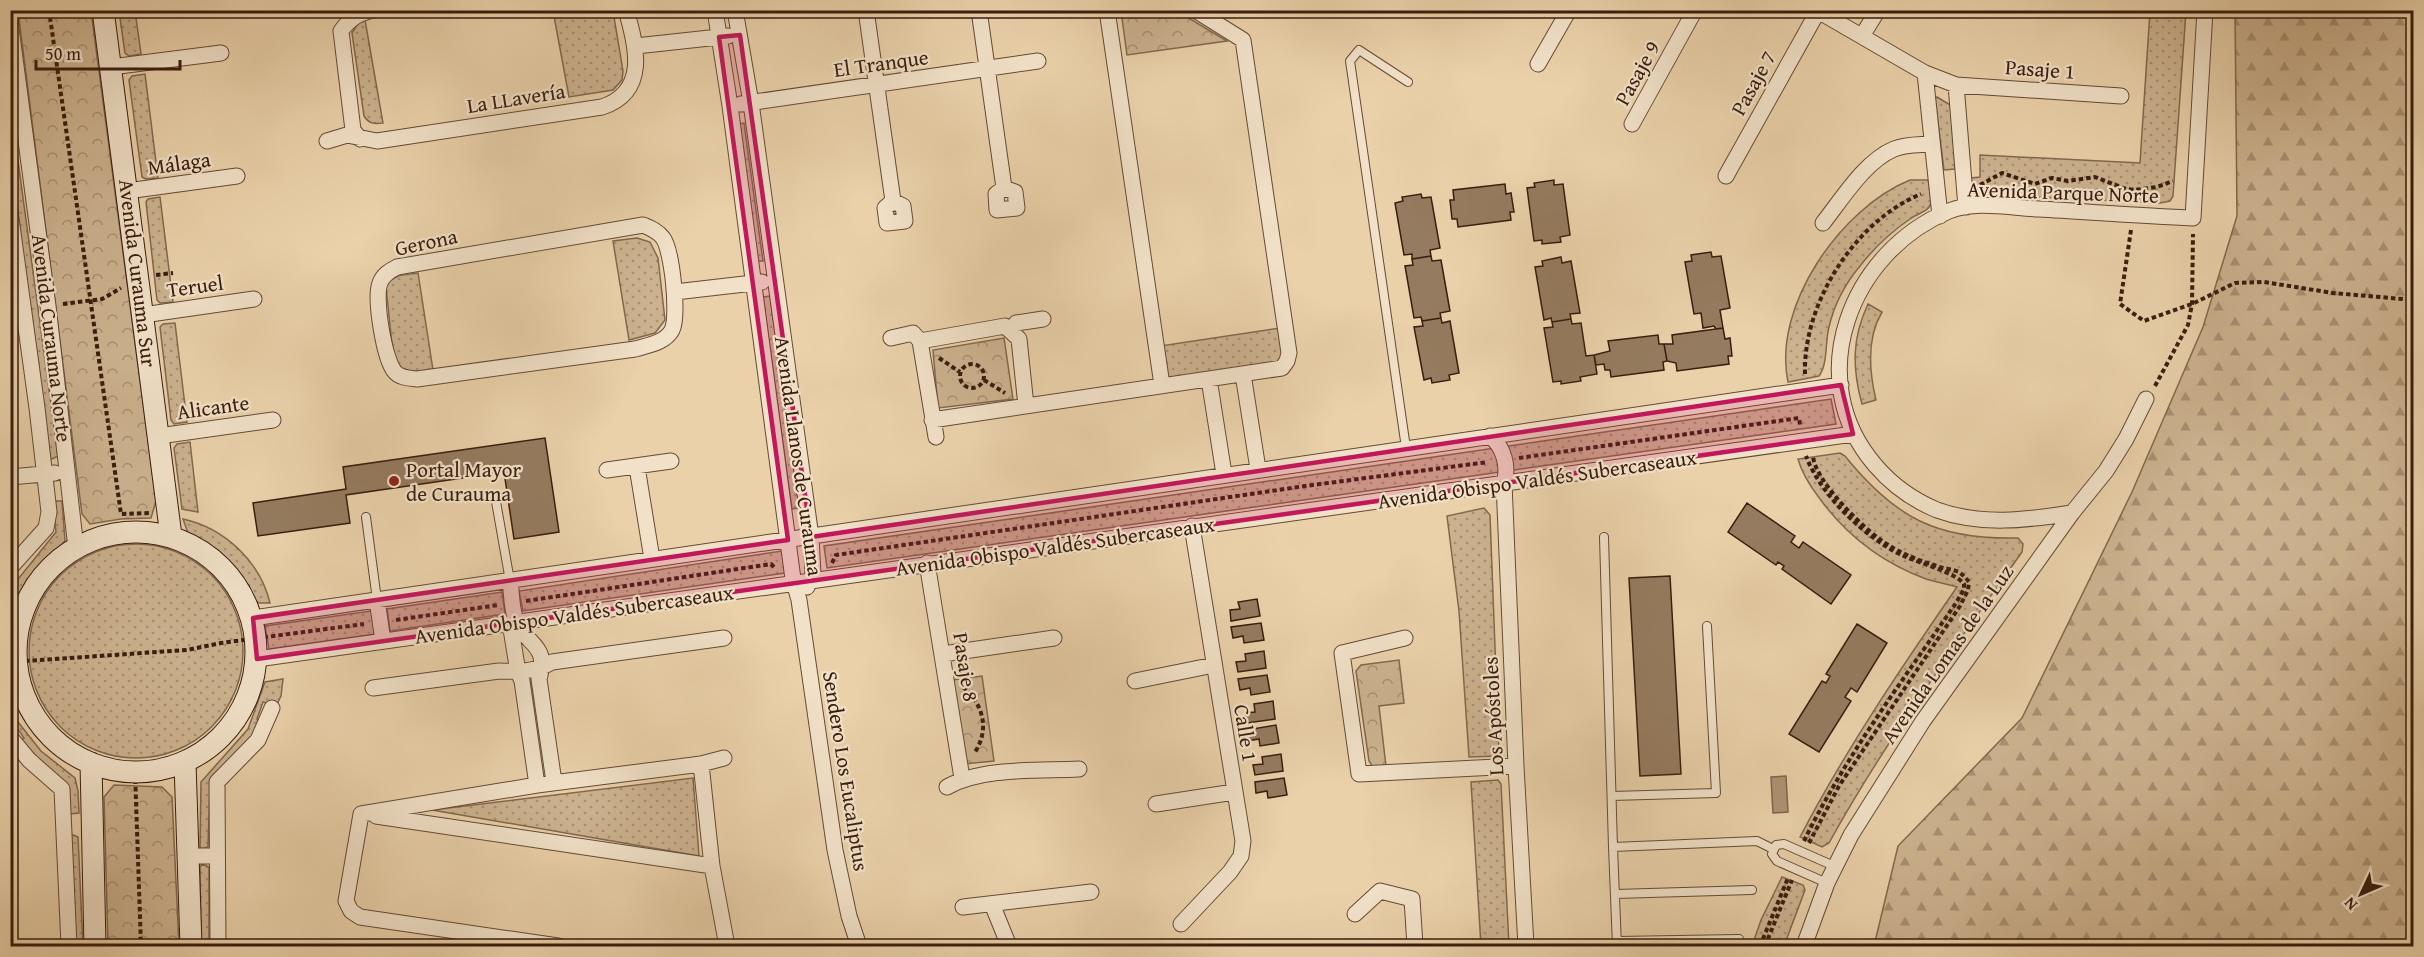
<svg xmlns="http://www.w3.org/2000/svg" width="2424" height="957" font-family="'Gentium Book Plus',serif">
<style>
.grass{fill:url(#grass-dots);stroke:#82684e;stroke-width:1.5}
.forest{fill:url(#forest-firs);stroke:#82684e;stroke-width:1.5}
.park{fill:url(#park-crowns);stroke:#82684e;stroke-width:1.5}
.water{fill:#ae9475;stroke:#7f644c;stroke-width:1.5}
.building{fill:#957b5f;stroke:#391d0e;stroke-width:1.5}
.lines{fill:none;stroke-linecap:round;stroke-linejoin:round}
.lane-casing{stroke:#654a35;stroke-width:10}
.street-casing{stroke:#654a35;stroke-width:17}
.secondary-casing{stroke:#391d0e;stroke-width:23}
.path{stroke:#391d0e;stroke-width:4;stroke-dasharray:4.5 3;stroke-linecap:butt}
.lane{stroke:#f1e1c8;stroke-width:8}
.street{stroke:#f1e1c8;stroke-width:15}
.secondary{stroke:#f1e1c8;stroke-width:21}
.marked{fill:#c2185b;fill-opacity:0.2;stroke:#c2185b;stroke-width:4.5;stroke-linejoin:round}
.poi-dot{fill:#8f2418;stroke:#f1e1c8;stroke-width:2}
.labels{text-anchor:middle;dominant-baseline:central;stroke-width:4.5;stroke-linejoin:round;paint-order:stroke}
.street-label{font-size:21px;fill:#391d0e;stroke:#f1e1c8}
.poi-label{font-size:21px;fill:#391d0e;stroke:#f1e1c8;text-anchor:start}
</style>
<defs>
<pattern id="grass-dots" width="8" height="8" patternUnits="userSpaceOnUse" patternTransform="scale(1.5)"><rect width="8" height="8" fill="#ccb28f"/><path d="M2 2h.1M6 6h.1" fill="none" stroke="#a79073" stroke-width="1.8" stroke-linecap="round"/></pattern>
<pattern id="forest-firs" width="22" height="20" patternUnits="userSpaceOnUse" patternTransform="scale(1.5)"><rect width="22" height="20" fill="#ccb28f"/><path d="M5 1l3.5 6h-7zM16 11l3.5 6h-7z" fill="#a79073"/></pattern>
<pattern id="park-crowns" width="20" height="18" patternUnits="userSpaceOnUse" patternTransform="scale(1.5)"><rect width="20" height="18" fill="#ccb28f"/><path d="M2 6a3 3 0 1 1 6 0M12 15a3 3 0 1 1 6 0" fill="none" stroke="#a79073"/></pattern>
</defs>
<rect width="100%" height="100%" fill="#ead1aa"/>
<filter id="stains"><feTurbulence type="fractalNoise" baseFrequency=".00333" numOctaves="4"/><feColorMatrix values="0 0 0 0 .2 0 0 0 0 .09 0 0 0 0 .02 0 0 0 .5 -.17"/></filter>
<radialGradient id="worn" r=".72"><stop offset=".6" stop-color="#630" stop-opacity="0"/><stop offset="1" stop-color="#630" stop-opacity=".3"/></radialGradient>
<path class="grass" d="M119 11H135L141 54 129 56 125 53Z
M553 11H613L623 71 622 80 613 90 569 97Z
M2150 11H2186L2173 196 2170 201 2160 203 1979 194 1973 190 1971 178 1980 177V155L2140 163Z
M365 20 383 123C374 124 369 124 364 116L352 33 359 22Z
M145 74 158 178 146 179 142 177 129 80 132 76Z
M1937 97 1952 106 1955 169 1944 170 1935 99Z
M10 102 58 456 52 459 48 457 11 177Z
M744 123 763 261H758L738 124Z
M1910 180H1928C1929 186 1933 196 1931 203 1929 212 1916 214 1910 219 1891 232 1874 248 1860 266 1845 284 1834 305 1829 327 1825 342 1828 364 1819 376L1788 382C1772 306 1841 208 1910 180Z
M160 197 173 302 160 303 157 300 146 202 148 199Z
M637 238 650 242 658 258 665 320 655 333 629 340 613 241Z
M418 273 433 370 407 372 394 363 386 287C392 274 406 275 418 273Z
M770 296 799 508 792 509 763 297Z
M1868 304 1882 312C1866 339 1869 371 1876 400L1862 404C1852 368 1852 338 1868 304Z
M175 323 187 422 174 424 171 420 160 327 163 324Z
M1280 328 1284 353 1276 364 1174 380 1167 376 1160 346Z
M1831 399 1836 424 827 568 824 546Z
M190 442 198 512 182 509 174 448 177 444Z
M1840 453 1845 456C1895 518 1937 540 2018 538L2023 544 2022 552C1955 647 1885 741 1829 843L1822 847 1800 837C1846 749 1901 668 1957 587 1947 584 1936 582 1926 579 1883 563 1847 536 1820 499 1810 486 1802 474 1798 459Z
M55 501H62L65 541 26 583 11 611V588L56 532 53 503Z
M1484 508 1490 515 1499 753 1498 756 1469 757 1459 611 1447 516Z
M183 519C224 528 260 561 270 603H259L255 600 228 565 216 553 189 536Z
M29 651a107 107 0 1 1 214 0a107 107 0 1 1-214 0Z
M782 551 785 573 523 611 519 591Z
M502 592 505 614 390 631 387 609Z
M371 611 376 634 269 649 265 626Z
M283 679 281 696 276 706 263 702 257 719 259 726 256 734 210 785 208 847 202 849 200 847 201 782 248 729 265 682Z
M10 712 41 751 75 778 78 791 79 813 70 814 68 791 19 742 24 738 11 719Z
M693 778 699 856 432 810Z
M1498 780 1501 784 1509 946H1481L1471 782Z
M73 835 78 837 83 946H75L70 837Z
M202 864 209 867V946H201L200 867Z
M1782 877 1803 885 1805 890 1784 946H1752L1761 920Z"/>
<path class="forest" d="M2235 11H2413V946H1874L1898 846 2022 718 2132 492 2203 327 2237 216Z"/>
<path class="park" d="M18 11H91L156 501 151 518 121 519 90 524 82 514Z
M1121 11H1177L1227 41 1127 55Z
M1004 338 1013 399 938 408 933 350Z
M1399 660 1404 703 1379 706 1386 766 1373 767 1369 761 1356 671 1361 665Z
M982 676 994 761 964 764 952 680Z
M114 785 162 787 172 797 179 946H108L104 797Z"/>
<path class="water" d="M1786 776 1788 812 1773 813 1771 777Z"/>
<path class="building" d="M1554 180V185L1563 184 1570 235 1560 237 1561 242 1542 244V240L1534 241 1527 188 1535 187 1534 183Z
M1505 184 1506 194 1511 193 1514 212H1510L1511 220 1458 227 1457 219H1452L1450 200H1454L1453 190Z
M1421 194 1422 198 1431 197 1440 248 1430 250 1431 256 1412 259V254L1404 255 1395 203 1403 201 1402 197Z
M1711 252 1712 257 1721 256 1730 308 1720 310 1723 328 1716 329 1714 326 1703 328 1701 313 1694 314 1685 262 1692 261 1691 255Z
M1431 256 1432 261 1441 260 1450 311 1440 313 1441 318 1422 321 1421 317 1414 318 1405 266 1413 265 1412 259Z
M1561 257 1562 263 1571 261 1580 313 1570 314 1571 319 1552 322 1551 318 1544 320 1535 267 1543 266 1542 261Z
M1441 318 1442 323 1450 321 1459 373 1449 375 1450 380 1432 383 1431 378 1424 380 1414 327 1423 326 1422 321Z
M1571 319 1572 324 1581 323 1586 356 1594 355 1597 374 1580 377 1581 381 1561 384V381L1553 382 1544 328 1553 327 1552 322Z
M1723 328 1725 339 1730 338 1732 356H1728L1729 364 1677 371 1676 363 1667 361 1664 344H1673L1672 335Z
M1658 335 1659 344H1664L1667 361 1663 362 1664 370 1611 377 1610 370H1605L1604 364 1596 365 1594 355 1610 351 1608 341Z
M545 438 559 532 514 539 504 472 346 495 350 523 258 536 253 503 346 489 343 467Z
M1747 503 1795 536 1791 542 1799 548 1803 542 1851 575 1831 604 1782 569 1784 566 1778 562 1776 565 1728 532Z
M1670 576 1681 774 1640 776 1629 578Z
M1257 599 1260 616 1231 621 1230 610 1240 609 1238 602Z
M1261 623 1264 640 1244 643 1243 636 1233 638 1231 627Z
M1857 624 1887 643 1857 692 1851 688 1845 697 1851 701 1819 752 1789 734 1822 681 1826 683 1830 676 1826 674Z
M1264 651 1266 668 1238 672 1236 662 1246 661 1245 654Z
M1267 675 1270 692 1251 695 1250 688 1240 690 1238 679Z
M1273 701 1275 719 1247 723 1245 713 1255 712 1254 704Z
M1276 725 1279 743 1260 746 1259 739 1248 741 1246 730Z
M1281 754 1283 771 1255 775 1253 765 1263 764 1262 757Z
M1284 778 1287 795 1268 798 1267 791 1256 793 1255 782Z"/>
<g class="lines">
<g class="lane-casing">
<path id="lane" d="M1406 448 1350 61 1359 50 1408 82
M495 496 510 581
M366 517 377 600
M1604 537 1613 847 1757 841 1773 849
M1612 796 1716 793 1707 626
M1613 847 1617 946
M1827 883 1777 861 1772 854 1776 845 1784 844 1834 866
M1615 894 1752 890
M1617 941 1739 939"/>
</g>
<g class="street-casing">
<path id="street" d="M715 10 730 106 793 579 799 600 835 850 849 916 859 946
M735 10 751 103 811 537 813 574 807 587
M866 10 893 201
M979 10 1004 188
M1107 10 1162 385
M10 21 48 306 76 548
M1862 36 1878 10
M636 46 728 36
M1538 64 1569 10
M111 67 221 53
M1925 73 1940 216
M1956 85 1966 207
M741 104 1038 61
M1632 124 1695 10
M360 139 353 130 341 31C350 18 359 13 375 10
M327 141 347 135 377 141 602 107C648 92 637 47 626 10
M1726 176 1818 11 1925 73 1956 85 2121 96
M1004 188 1015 192 1017 208 997 210 996 194Z
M127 191 237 176
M893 201 903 206 905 221 887 223 885 208Z
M10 211 37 408 49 512 46 528 10 568
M1823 223C1842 199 1865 161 1894 149 1906 144 1919 145 1931 144
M643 225C650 228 658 231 663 238 672 250 679 316 672 330 665 343 648 345 635 349L417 379C409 378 400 378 395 372 384 360 374 297 380 283 383 275 389 271 397 267Z
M675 292 762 282
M143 315 254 299
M1011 330 1016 323 1043 319
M891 338 913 333 920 341 936 437
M920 341 1005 326 1019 339 1026 406
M1243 374 1258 469
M1209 379 1224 474
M932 420 1282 368 1287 361 1289 353 1243 40 1195 10
M159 436 273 420
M1490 436C1504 447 1509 467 1504 483L1516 766 1526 946
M637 467 652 559
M607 470 671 461
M10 477 55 473
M2072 513C2027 520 1981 526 1937 510 1913 500 1892 485 1875 465 1801 379 1850 252 1949 211 1975 200 2011 208 2039 209 2091 212 2142 216 2193 218L2205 10
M927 563 962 778
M510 581C512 593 511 611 517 622 528 647 549 644 539 679L554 782
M377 600 383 641
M253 618 1841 385
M510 623 518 672 522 681 537 785
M1405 638 1342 653 1359 774 1516 766
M943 654 1054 638
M257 659 1853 434
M1135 681 1214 665
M373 688 499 671C518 672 535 672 552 662L724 638
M10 737 29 760 62 789 69 946
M701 764 712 866 727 946
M947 787C982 767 1039 771 1079 769
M1156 804 1234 792
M361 814 537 785 701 764 724 758
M361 814 346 901 351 911 360 917 558 946
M376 816 712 866
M190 856H217
M992 904 1009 946
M963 907 1091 892
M1355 914 1380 891 1412 899 1415 946
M1181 924 1230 872 1241 856 1243 841 1192 526
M218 946 217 782 258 740 272 708
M1804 946 1827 883 1851 835 1923 721 2072 513 2106 471 2126 439 2146 399"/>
</g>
<g class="secondary-casing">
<path id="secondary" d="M103 10 171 536
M16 652a120 120 0 1 1 240 0a120 120 0 1 1-240 0Z
M91 763 95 946
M185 763 191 946"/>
</g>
<path class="path" d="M49 10 121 514 149 513
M1980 185 2002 173 2035 184 2052 178 2068 181 2095 177 2126 189 2135 190 2157 187 2173 181
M2131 230 2120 304 2144 321 2192 304 2235 283 2264 282 2333 293 2414 300
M156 275 173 273
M63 304 102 299 121 288
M939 358 960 372
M960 376a12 12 0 1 1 24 0a12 12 0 1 1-24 0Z
M1805 374C1803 303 1855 221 1921 194
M984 380 1005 393
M2155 386 2188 325 2192 304 2193 234
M1519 458 1799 418 1800 425
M832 563 836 555 1305 486 1488 462
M526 601 771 564 775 568
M396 620 498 605
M10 662 187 650 221 643 364 624
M963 687C983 704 990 729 975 752
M135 772 141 946
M1804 841C1845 757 1903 680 1956 603L1964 589V584C1956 573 1920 563 1906 557 1867 540 1821 496 1806 456
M1809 843 1839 786 1960 606 1968 590 1969 582C1966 578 1963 575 1959 572 1952 569 1944 569 1937 566 1921 561 1904 555 1890 546 1868 534 1813 480 1813 455
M1760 946 1788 878
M1765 946 1792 880"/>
<use href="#lane" class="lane"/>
<use href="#street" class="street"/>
<use href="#secondary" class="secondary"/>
</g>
<path class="marked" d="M740 35 811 537 1841 385 1853 434 257 659 253 618 788 540 719 37Z"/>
<circle class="poi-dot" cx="394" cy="481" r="6"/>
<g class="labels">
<g class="street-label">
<text transform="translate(881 63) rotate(-8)">El Tranque</text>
<text transform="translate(2040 69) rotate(4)">Pasaje 1</text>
<text transform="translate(1637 73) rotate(-61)">Pasaje 9</text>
<text transform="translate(1753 83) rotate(-61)">Pasaje 7</text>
<text transform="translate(516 98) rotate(-9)">La LLavería</text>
<text transform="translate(179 163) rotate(-8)">Málaga</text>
<text transform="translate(2063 192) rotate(2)">Avenida Parque Norte</text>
<text transform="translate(426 242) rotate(-12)">Gerona</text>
<text transform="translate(138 273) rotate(83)">Avenida Curauma Sur</text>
<text transform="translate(195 286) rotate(-8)">Teruel</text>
<text transform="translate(52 338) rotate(83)">Avenida Curauma Norte</text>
<text transform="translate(213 407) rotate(-8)">Alicante</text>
<text transform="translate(799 456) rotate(82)">Avenida Llanos de Curauma</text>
<text transform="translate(1537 479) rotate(-8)">Avenida Obispo Valdés Subercaseaux</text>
<text transform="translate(1055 546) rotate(-8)">Avenida Obispo Valdés Subercaseaux</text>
<text transform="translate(574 614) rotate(-8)">Avenida Obispo Valdés Subercaseaux</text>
<text transform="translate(1947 654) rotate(-55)">Avenida Lomas de la Luz</text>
<text transform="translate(966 667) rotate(81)">Pasaje 8</text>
<text transform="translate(1493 716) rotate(-93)">Los Apóstoles</text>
<text transform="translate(1246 733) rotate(81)">Calle 1</text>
<text transform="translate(846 771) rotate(81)">Sendero Los Eucaliptus</text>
</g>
<g class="poi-label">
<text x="406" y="469">Portal Mayor<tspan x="406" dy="24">de Curauma</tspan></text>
</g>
</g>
<rect width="2424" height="957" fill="none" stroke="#ead1aa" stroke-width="36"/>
<rect x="12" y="12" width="2400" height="933" fill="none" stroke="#391d0e" stroke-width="3"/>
<rect x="18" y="18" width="2388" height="921" fill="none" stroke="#391d0e" stroke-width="1.5"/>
<g transform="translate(2361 894) rotate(226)" stroke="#f1e1c8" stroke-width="4.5" paint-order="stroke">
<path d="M0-4.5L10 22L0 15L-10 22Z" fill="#391d0e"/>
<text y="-9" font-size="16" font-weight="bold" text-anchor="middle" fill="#391d0e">N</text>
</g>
<path d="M36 60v9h144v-9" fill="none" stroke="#391d0e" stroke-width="3"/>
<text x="45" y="60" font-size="18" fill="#391d0e" stroke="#f1e1c8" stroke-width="4.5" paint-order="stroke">50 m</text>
<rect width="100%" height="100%" filter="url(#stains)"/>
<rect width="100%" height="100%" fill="url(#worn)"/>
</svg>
